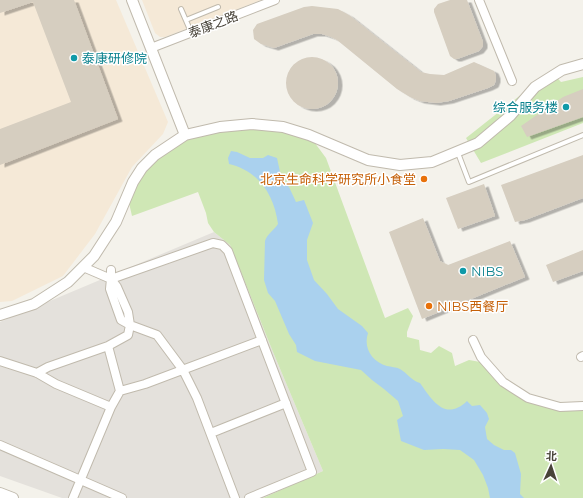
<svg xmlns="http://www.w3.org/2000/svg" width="583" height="498" font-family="Montserrat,'Noto Sans SC',sans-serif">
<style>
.commercial{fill:#f5e9d7}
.industrial{fill:#e4e1dc}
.green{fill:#cfe7b5}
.water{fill:#aad1ee}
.building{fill:#d6cec0;filter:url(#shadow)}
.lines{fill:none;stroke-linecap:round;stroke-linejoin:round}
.service-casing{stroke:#c0baad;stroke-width:6}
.minor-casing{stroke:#c0baad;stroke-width:10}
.tertiary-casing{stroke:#c0baad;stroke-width:12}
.service{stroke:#fff;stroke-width:4}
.minor{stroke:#fff;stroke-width:8}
.tertiary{stroke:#fff;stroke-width:10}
.culture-dot{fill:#0f9aa8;stroke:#fff;stroke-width:1.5}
.food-dot{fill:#e8710a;stroke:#fff;stroke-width:1.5}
.labels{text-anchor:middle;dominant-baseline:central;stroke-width:3;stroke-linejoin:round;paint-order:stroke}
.street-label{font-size:13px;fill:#484339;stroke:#fff}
.culture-label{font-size:13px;fill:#0d838f;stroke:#fff;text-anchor:start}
.food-label{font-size:13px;fill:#c56008;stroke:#fff;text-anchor:end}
</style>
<defs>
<filter id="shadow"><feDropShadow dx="4.5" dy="2.5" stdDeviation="0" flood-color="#0004"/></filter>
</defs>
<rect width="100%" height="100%" fill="#f4f2eb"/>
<path class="commercial" d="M0 0H116L168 122 163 134 132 167 95 234 63 276 12 301 0 302Z
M142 0H261L165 37H160L155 33Z"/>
<path class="industrial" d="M214 232 230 245 273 352 323 471 263 498H62L0 476V322Z"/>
<path class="green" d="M551 71 561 82 583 77V123L481 163 466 138Z
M252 124 309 135 326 158 385 318 408 308 413 316 407 332V337L419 340 420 350 431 353 439 346 452 353 455 366 469 360 486 363 528 398 560 407 583 406V498H263L323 471 273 352 230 245 214 232 208 223 206 213 198 192 132 216 129 203 142 168 185 135Z"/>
<path class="water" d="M231 151 237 152 250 158H263L268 155 277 158 282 181 289 187 296 202 304 200 313 223 307 240V260L314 280 327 294 338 309 362 326 368 333C363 348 372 362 387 366 391 367 396 367 400 369 407 373 412 381 420 383 432 400 445 422 467 401L472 406 480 405 487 413 489 419 485 427 487 439 494 445 504 450H511L515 453 521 474 520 494 524 498H490L488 488 483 475 474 460 460 450 443 449 424 450 401 441 397 420 403 416 398 401 384 389 372 380 361 370 315 361 297 352 296 345 289 334 275 301 268 293 264 280 265 241C267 234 274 230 278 224 274 195 259 171 229 164L228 158Z"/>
<path class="building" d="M0 0H74L118 119 0 165V129L71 102 33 2 0 13Z
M450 0H467L483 42V46L479 51 457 59H454L450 56 434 12V9L438 4Z
M312 6 338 9 349 15 421 72 430 74 444 75 474 62 494 71 496 76V80L494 85 488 88 449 101 436 103 420 101 410 97 397 89 337 40 331 37 322 34H313L274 48 261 44 254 39 253 30 257 24 304 7Z
M286 83a26 26 0 1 1 52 0a26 26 0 1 1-52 0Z
M583 89V117L527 137 521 126 563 97Z
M583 155V198L525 220 515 222 501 185Z
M484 184 495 216 458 229 446 198Z
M423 218 440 261 448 265 510 241 525 277 422 319 389 232Z
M583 250V271L553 282 546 265Z"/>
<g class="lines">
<g class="service-casing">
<path id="service" d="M181 9 191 32
M186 20 218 7
M458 153 469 182 583 135"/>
</g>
<g class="minor-casing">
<path id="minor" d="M479 0 512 81
M151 48 275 0
M111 270V279L110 289 121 320 130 325 157 335 183 370 197 398 235 498
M111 279 213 243 222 245 228 251 312 472 249 498
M473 340 481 357 503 382 528 398 560 407 583 406
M108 346 120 391
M581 357 583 356
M0 361 37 373 56 384 111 407 120 391 145 384 262 340
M37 373 48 367 108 346 128 335 130 325 128 312 117 287 111 279 83 267
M211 433 286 403
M0 445 122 498
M73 498 111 407"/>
</g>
<g class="tertiary-casing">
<path id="tertiary" d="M132 0 185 135
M0 315 34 304 68 282 94 256 116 222 133 182 142 168 155 155 185 135 220 127 252 124 283 127 309 135 368 160 400 165 432 162 478 143 510 116 535 87 562 70 583 64
M0 493 13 498"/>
</g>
<use href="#service" class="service"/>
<use href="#minor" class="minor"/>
<use href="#tertiary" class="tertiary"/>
</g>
<g class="culture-dot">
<circle cx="74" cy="58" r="4"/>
<circle cx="566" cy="107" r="4"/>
<circle cx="463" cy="271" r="4"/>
</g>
<g class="food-dot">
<circle cx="424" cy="179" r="4"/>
<circle cx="429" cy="306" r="4"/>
</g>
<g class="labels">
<g class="street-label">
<text transform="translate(213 24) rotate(-21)">泰康之路</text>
</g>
<g class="culture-label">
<text x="82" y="58">泰康研修院</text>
<text x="558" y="107" text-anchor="end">综合服务楼</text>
<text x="471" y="271">NIBS</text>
</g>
<g class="food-label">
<text x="416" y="179">北京生命科学研究所小食堂</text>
<text x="437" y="306" text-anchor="start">NIBS西餐厅</text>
</g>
</g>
<g transform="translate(551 466) rotate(3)" stroke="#ffffff" stroke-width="3" paint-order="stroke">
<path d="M0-3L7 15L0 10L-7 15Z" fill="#484339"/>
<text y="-6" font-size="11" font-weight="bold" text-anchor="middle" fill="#484339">北</text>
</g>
</svg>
